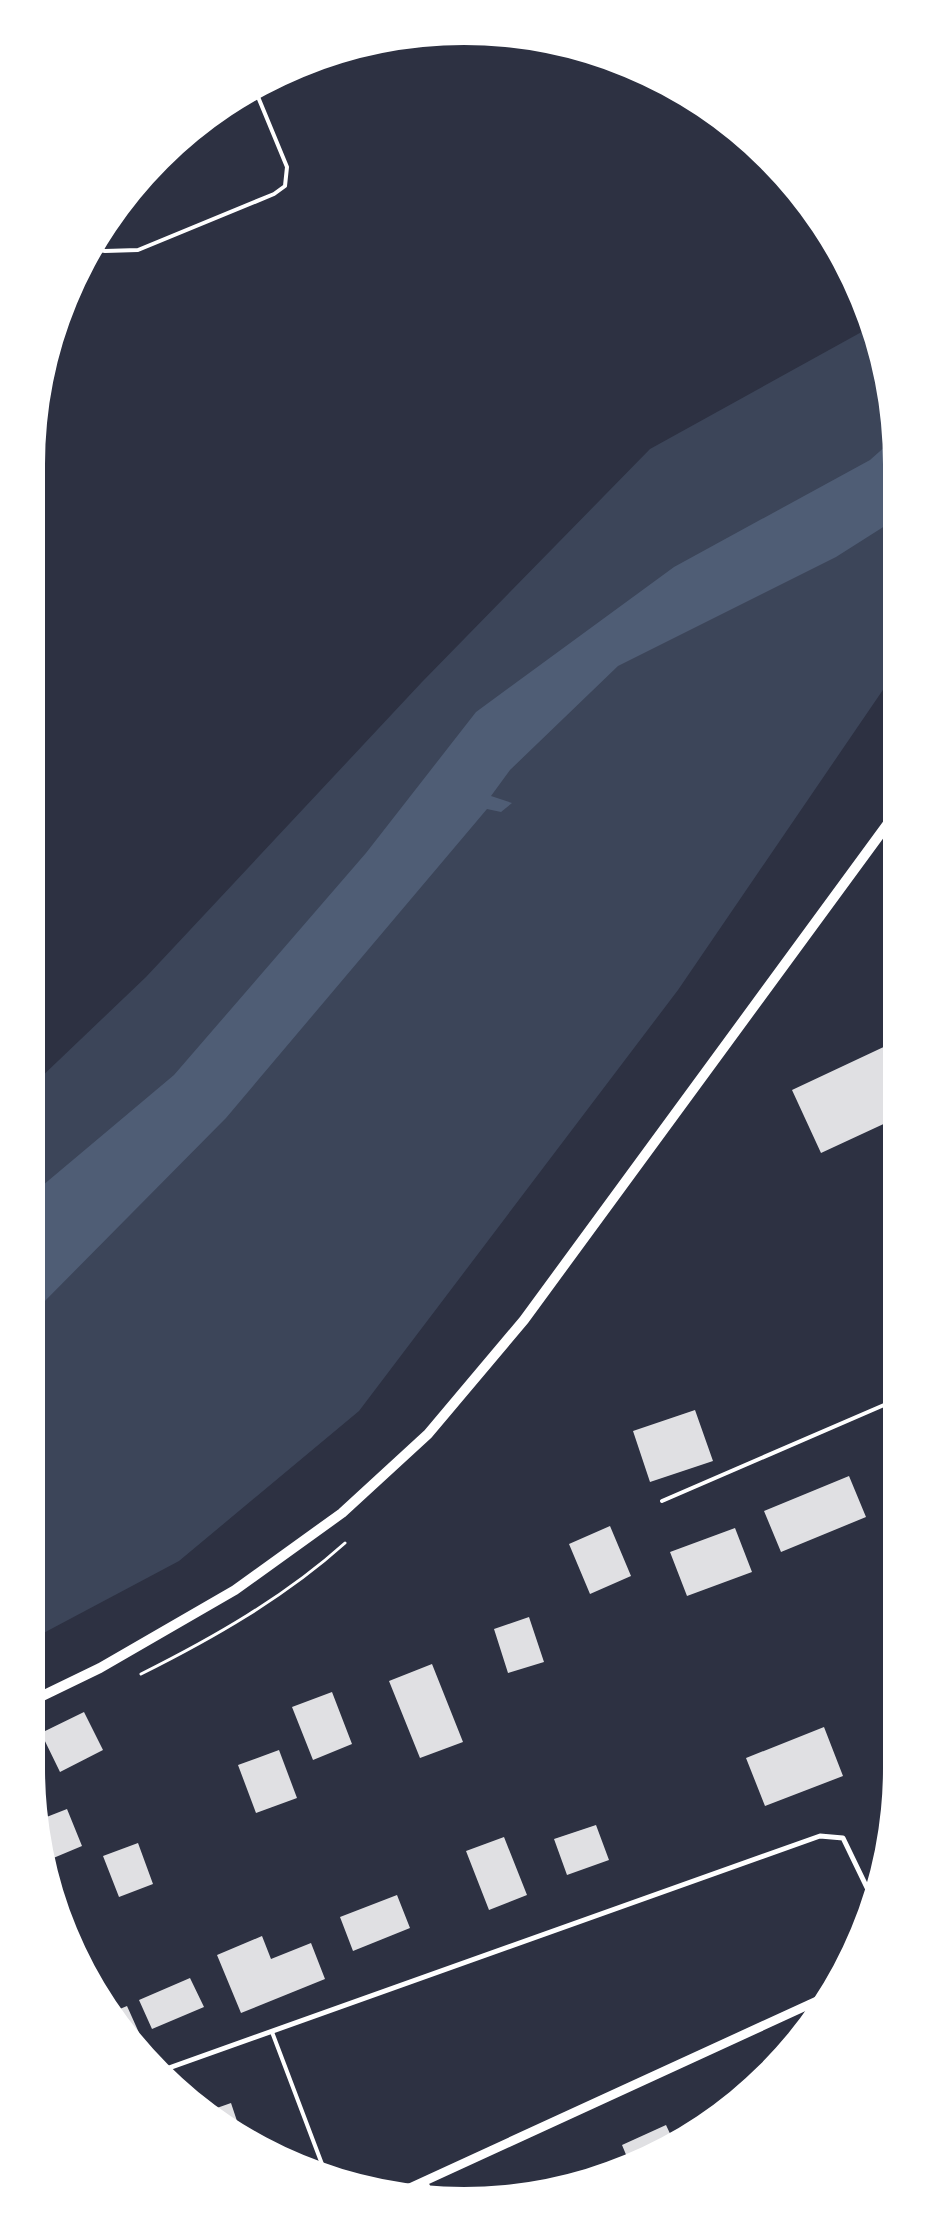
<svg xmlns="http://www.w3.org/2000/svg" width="928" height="2232" font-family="Inter,sans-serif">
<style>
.green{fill:#3c4559}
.water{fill:#4f5d75}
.building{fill:#e0e0e3}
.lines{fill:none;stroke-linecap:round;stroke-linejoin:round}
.path{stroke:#fff;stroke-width:3}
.service{stroke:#fff;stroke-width:4}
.minor{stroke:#fff;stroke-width:5}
.tertiary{stroke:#fff;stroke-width:9}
.secondary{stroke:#fff;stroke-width:10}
</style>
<rect width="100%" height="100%" fill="#2d3142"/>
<path class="green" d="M867 329 888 408 889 681 678 990 359 1411 179 1561 36 1637V1082L146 977 422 682 650 449Z"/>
<path class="water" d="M888 444V524L836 557 618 666 510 770 491 796 512 803 501 812 487 809 226 1118 36 1310V1191L174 1075 366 853 476 712 674 567 870 460Z"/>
<path class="building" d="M890 1044V1121L821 1153 792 1090Z
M695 1410 713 1461 650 1482 633 1431Z
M849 1476 866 1517 781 1552 764 1511Z
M610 1526 631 1576 590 1594 569 1544Z
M735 1528 752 1572 687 1596 670 1552Z
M529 1617 544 1662 508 1673 494 1629Z
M432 1664 463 1742 420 1758 389 1681Z
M332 1692 352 1744 313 1760 292 1707Z
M84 1712 103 1750 60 1772 41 1733Z
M824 1727 843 1776 765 1806 746 1758Z
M279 1750 297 1798 256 1813 238 1765Z
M67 1809 82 1846 51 1859 44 1818Z
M596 1825 609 1860 567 1875 554 1839Z
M504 1837 527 1895 489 1910 466 1851Z
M138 1843 153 1884 119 1897 103 1856Z
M397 1895 410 1928 353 1951 340 1917Z
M262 1936 271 1959 311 1943 325 1979 241 2013 217 1955Z
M190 1978 204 2007 152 2029 139 2000Z
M127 2006 140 2035 134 2038 115 2011Z
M231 2103 240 2130 214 2109Z
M666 2125 673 2140 627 2157 622 2145Z"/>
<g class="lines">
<path class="path" d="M141 1674C213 1638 285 1597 345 1543"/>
<path class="service" d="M94 249 105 251 138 250 274 194 285 186 287 167 256 92
M662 1501 891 1402
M272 2032 325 2172"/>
<path class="minor" d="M166 2069 820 1836 843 1838 871 1896
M425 2181 430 2191"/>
<path class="tertiary" d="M403 2191 819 2000"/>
<path class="secondary" d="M36 1699 100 1668 235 1590 342 1513 428 1434 524 1320 889 822"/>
</g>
<path d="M0 0H928V2232H0ZM464 45H464A419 419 0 0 1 883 464V1768A419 419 0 0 1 464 2187H464A419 419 0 0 1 45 1768V464A419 419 0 0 1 464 45Z" fill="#fff" fill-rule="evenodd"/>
</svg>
